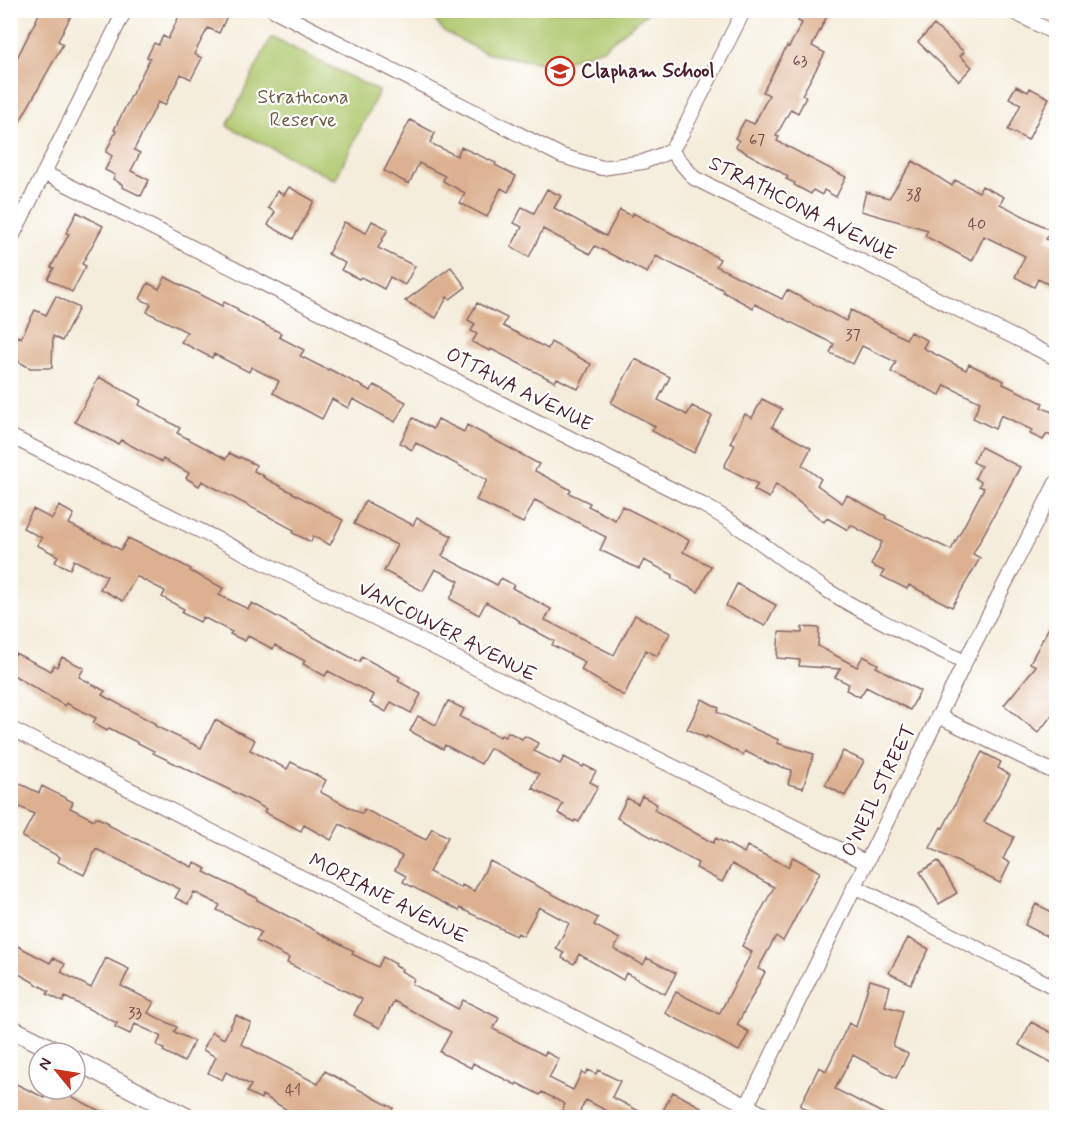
<svg xmlns="http://www.w3.org/2000/svg" width="1067" height="1128" font-family="Mynerve,sans-serif">
<style>
.green{fill:#afc76d;stroke:#7c734c;stroke-width:1.5}
.building{fill:#dcb090}
.lines{fill:none;stroke-linecap:round;stroke-linejoin:round}
.minor-casing{stroke:#866769;stroke-width:16}
.tertiary-casing{stroke:#866769;stroke-width:20}
.minor{stroke:#fff;stroke-width:14}
.tertiary{stroke:#fff;stroke-width:18}
.labels{text-anchor:middle;dominant-baseline:central;stroke-width:4.5;stroke-linejoin:round;paint-order:stroke}
.number-label{font-size:16px;fill:#6e4344}
.poi-label{font-size:20px;font-weight:bold;fill:#4a1f2b;stroke:#fff;text-anchor:start}
.park-label{font-size:20px;fill:#6d5a42;stroke:#fff}
.street-label{font-size:20px;fill:#4a1f2b;stroke:#fff}
</style>
<rect width="100%" height="100%" fill="#fff"/>
<filter id="ink" filterUnits="userSpaceOnUse"><feTurbulence type="fractalNoise" baseFrequency=".0167" numOctaves="2"/><feDisplacementMap in="SourceGraphic" scale="12" xChannelSelector="R" yChannelSelector="G"/><feConvolveMatrix kernelMatrix="1 2 1 2 8 2 1 2 1" color-interpolation-filters="sRGB"/></filter>
<filter id="wash" filterUnits="userSpaceOnUse"><feTurbulence type="fractalNoise" baseFrequency=".008" numOctaves="4" result="noise"/><feDisplacementMap in="SourceGraphic" scale="24" xChannelSelector="R" yChannelSelector="G"/><feGaussianBlur stdDeviation="1.35" result="paint"/><feColorMatrix in="noise" values="0 0 0 0 0 0 0 0 0 0 0 0 0 0 0 0 0 1.4 0 .05"/><feComposite in="paint" operator="in"/></filter>
<g filter="url(#wash)">
<rect width="100%" height="100%" fill="#f5eddb"/>
<path class="green" d="M426 11H650L603 49 553 65 485 53 445 32Z
M271 37 379 91 335 180 227 126Z"/>
<g id="blocks">
<path class="building" d="M41 10H74L58 41 63 44 10 139V55L17 58Z
M182 10H221L228 14 219 33 208 28 194 54 202 58 191 79 181 74 165 105 158 102 134 150 140 153 131 171 149 180 141 196 122 187 123 185 113 179 115 175 105 170 112 156 106 152 116 131 114 130 150 58 147 57 154 43 158 45 163 36 168 39Z
M804 10H830L812 46 825 53 802 95 806 97 798 113 791 109 776 136 779 137 777 141 846 177 836 197 824 190 822 195 813 190 811 194 794 185 795 183 786 179 788 177 779 171 736 147 739 141 735 138 745 120 754 124 769 95 763 92 787 46 789 47 802 23 798 21Z
M934 25 964 52 960 56 972 67 959 81 918 42Z
M1016 86 1028 92 1030 88 1049 98 1028 140 1008 130 1021 104 1009 98Z
M410 120 435 133 430 143 457 156 461 147 496 163 495 165 516 176 508 192 501 188 487 217 460 203 465 193 443 181 445 176 419 163 409 184 384 171Z
M913 161 952 186 955 180 979 192 982 186 1004 197 1000 204 1051 230 1046 239 1056 245V288L1038 279 1034 287 1015 277 1025 256 984 236 972 261 925 236 928 230 861 211 866 192 889 198Z
M289 187 314 201 293 239 268 225 275 212 268 208 277 191 284 195Z
M547 189 561 196 554 208 606 236 620 210 632 216 633 213 720 259 716 266 782 299 787 290 846 321 851 310 906 339 910 332 927 340 923 348 966 370 969 364 1004 381 1003 384 1043 403 1041 407 1056 414V423L1051 436 1047 434 1043 440 1030 434 1032 430 1001 415 995 429 973 418 980 402 945 385 940 395 891 372 896 362 862 346 853 364 830 353 834 344 755 304 753 308 723 292 724 290 656 256 647 273 595 246 590 254 543 229 529 257 511 247 522 227 514 223 522 207 534 213Z
M77 212 103 226 82 264 86 266 72 292 48 279 54 268 51 267 69 234 66 233Z
M372 221 388 229 378 248 415 266 405 285 390 277 384 289 361 277 359 279 341 270 345 263 328 254 344 222 366 233Z
M451 267 466 287 450 299 447 297 436 318 405 301Z
M165 277 222 306 224 302 238 309 237 311 281 333 279 337 304 350 300 356 328 370 329 369 371 391 374 385 406 402 395 422 353 399 348 408 332 399 322 419 273 393 279 381 251 367 249 372 214 354 212 358 181 342 187 332 147 312 151 304 140 299 148 283 159 289Z
M56 296 79 308 62 341 53 336 52 368H30L10 357V350L18 336 21 338 35 310 46 315Z
M477 303 507 318 503 326 548 349 551 342 591 364 578 389 557 378 555 382 491 349 490 351 472 342 477 334 471 331 475 324 468 320Z
M635 359 670 377 658 400 687 415 692 406 712 416 694 453 652 431 655 426 611 403Z
M99 377 141 400 139 405 180 428 177 433 226 459 229 453 239 458 240 457 256 465 254 471 264 476 263 477 343 520 330 545 313 536 311 542 293 533 294 530 202 481 199 486 186 478 189 473 163 459 162 462 121 440 118 444 75 422Z
M762 399 782 409 772 427 811 448 802 465 821 479 817 485 842 503 847 495 886 516 885 518 951 550 984 488 979 486 981 482 975 478 981 466 973 462 981 447 1020 467 973 554 980 558 952 607 909 585 907 589 881 576 884 571 871 565 882 542 851 525 848 530 827 518 824 522 776 484 769 498 754 490 758 484 724 467 735 445 730 443 745 414 752 418Z
M413 418 433 429 438 419 464 432 467 425 539 464 535 471 571 490 569 493 590 503 588 506 615 520 622 506 689 540 683 552 711 566 698 592 671 578 673 575 644 560 639 569 600 550 606 537 535 500 523 523 476 500 487 480 416 443 412 450 400 443Z
M365 501 413 525 417 518 452 536 442 556 497 585 501 578 514 585 512 588 551 609 545 620 614 655 635 615 670 633 657 656 646 650 624 696 581 670 585 662 552 645 554 641 519 622 520 621 486 602 479 615 450 599 459 581 435 569 423 591 384 571 397 545 354 524Z
M59 506 74 514 69 524 121 550 128 538 172 559 191 569 190 571 223 588 219 595 248 609 252 603 359 662 362 657 400 677 398 681 421 694 411 713 391 702 386 712 370 703 374 695 328 671 325 676 303 664 305 661 275 645 273 649 248 636 245 641 230 634 232 632 203 617 200 622 182 613 184 609 162 597 165 591 136 576 123 601 100 589 107 576 74 560 70 569 55 562 58 556 37 545 42 538 23 528 33 509 52 519Z
M737 584 776 605 765 626 726 606Z
M1056 614V710L1038 733 1004 705 1036 666 1030 663Z
M802 627 819 628 818 646 857 667 863 656 878 664 876 667 920 691 910 710 866 687 860 697 846 690 849 684 835 677 840 669 799 666 800 660 777 658 779 632 802 633Z
M15 653 51 671 54 665 57 667 62 657 84 668 79 677 105 691 102 695 156 724 155 726 201 748 215 720 255 740 250 750 287 769 291 762 326 780 320 792 362 814 364 809 426 840 432 828 448 837 429 872 461 888 462 885 474 891 490 861 598 918 594 925 620 939 614 949 643 965 647 958 676 973 665 994 626 973 623 980 579 954 574 964 562 958 564 953 556 949 569 923 539 907 523 936 518 933 516 936 460 908 459 911 403 882 406 876 395 870 402 856 340 824 331 840 304 825 301 831 264 812 266 809 230 790 153 753 154 751 109 728 107 731 93 723 96 718 66 703 65 706 10 673V662Z
M702 699 719 708 717 712 779 740 777 743 814 754 803 788 788 784 792 770 768 763 745 751 743 755 707 736 706 738 687 729Z
M448 701 464 709 460 717 500 737 501 735 505 737 508 732 522 739 525 736 538 743 534 751 560 764 564 757 583 767 584 765 596 771 590 782 598 786 579 822 575 820 574 822 558 813 563 804 532 788 539 774 490 748 481 764 445 745 443 749 410 731 418 716 436 725Z
M843 751 864 761 845 796 825 785Z
M982 752 1001 762 998 768 1010 775 984 822 1014 837 1003 859 1010 863 1000 883 930 848 941 827 943 828Z
M10 779 39 793 42 786 73 802 70 808 94 820 96 817 109 823 108 825 192 867 194 862 206 869 204 872 257 898V900L354 951 352 954 378 967 383 957 396 964 395 966 402 969 401 971 414 978 412 984 458 1009 463 1000 499 1018 493 1029 544 1055 546 1052 559 1059 549 1078 573 1090 582 1072 585 1074 588 1070 596 1074 598 1070 620 1081 612 1097 652 1118H621L586 1100 576 1118H571L561 1113 565 1104 542 1092 540 1095 517 1083 516 1085 473 1063 471 1068 440 1052 451 1032 394 1001 380 1028 354 1015 362 999 287 963 289 958 256 941 261 932 217 910 220 905 194 892 188 904 175 898 180 889 96 849 84 875 58 862 60 857 22 837 34 814 10 802Z
M642 796 657 804 654 810 713 843 716 838 744 853 747 846 788 867 793 857 820 872 783 941 776 936 758 969 765 972 737 1025 749 1032 739 1051 665 1013 676 992 719 1014 752 952 742 946 774 887 732 864 722 882 696 868 698 863 617 818 627 798 638 804Z
M938 861 957 893 939 904 920 872Z
M1036 904 1056 914V941L1025 925Z
M908 938 929 949 911 984 889 973Z
M10 942 50 963 53 958 65 964 61 972 91 988 106 958 129 969 121 986 154 1002 148 1013 177 1027 174 1032 194 1041 184 1062 163 1051 164 1049 157 1045 161 1036 135 1024 130 1034 115 1027 117 1023 65 997 63 1002 47 994 49 991 10 969Z
M870 980 890 986 885 1006 903 1011 893 1046 908 1054 896 1078 853 1055 835 1089 892 1118H823L800 1106 819 1067 826 1071 849 1023 856 1027Z
M236 1015 251 1023 241 1044 318 1084 325 1071 393 1108 389 1118H301L262 1095 261 1099 247 1092 251 1085 226 1072 222 1080 208 1073 216 1057 203 1050 212 1032 224 1039Z
M1031 1022 1056 1035V1065L1019 1045Z
M10 1081 45 1098 50 1089H58L113 1118H10Z
M673 1092 701 1107 696 1118H659Z"/>
</g>
</g>
<g filter="url(#ink)">
<use href="#blocks" fill-opacity="0" stroke="#866769" stroke-width="1.5"/>
<g class="lines">
<g class="minor-casing">
<path id="minor" d="M274 10 562 156 602 168 643 162 671 151 694 178 1056 358
M1010 10 1056 34
M671 151 682 133 744 10
M44 173 703 505C747 529 784 562 825 589 869 617 918 639 965 662
M10 241 125 10
M10 436 865 862
M938 716 1056 773
M10 728 771 1118
M854 886 1056 988
M741 1118 965 662 1056 483"/>
</g>
<g class="tertiary-casing">
<path id="tertiary" d="M10 1028 60 1053
M75 1060 188 1118"/>
</g>
<use href="#minor" class="minor"/>
<use href="#tertiary" class="tertiary"/>
</g>
</g>
<defs>
<g id="school-ring" transform="scale(1.5)"><circle r="9.5" fill="#fff" stroke="#c8321e" stroke-width="1.5"/><path d="M0-5L7-2L0 1L-7-2ZM-4 1L0 2.5L4 1V4Q0 6-4 4Z" fill="#c8321e"/></g>
</defs>
<g fill-rule="evenodd">
<use href="#school-ring" x="560" y="71"/>
</g>
<g class="labels">
<g class="number-label">
<text x="800" y="61">63</text>
<text x="757" y="140">67</text>
<text x="914" y="195">38</text>
<text x="977" y="224">40</text>
<text x="853" y="335">37</text>
<text x="135" y="1013">33</text>
<text x="293" y="1090">41</text>
</g>
<g class="poi-label">
<text x="581" y="71">Clapham School</text>
</g>
<g class="park-label">
<text x="303" y="97">Strathcona<tspan x="303" dy="23">Reserve</tspan></text>
</g>
<g class="street-label">
<text transform="translate(802 209) rotate(27)">STRATHCONA AVENUE</text>
<text transform="translate(519 390) rotate(27)">OTTAWA AVENUE</text>
<text transform="translate(447 632) rotate(27)">VANCOUVER AVENUE</text>
<text transform="translate(879 791) rotate(-64)">O'NEIL STREET</text>
<text transform="translate(388 899) rotate(27)">MORIANE AVENUE</text>
</g>
</g>
<rect width="1067" height="1128" fill="none" stroke="#fff" stroke-width="36"/>
<g transform="translate(57 1071) rotate(300)"><circle r="28" fill="#ffffff" stroke="#b7a5aa" stroke-width="1.5"/>
<path d="M0-4.5L10 22L0 15L-10 22Z" fill="#c8321e"/>
<text y="-9" font-size="16" font-weight="bold" text-anchor="middle" fill="#4a1f2b">N</text>
</g>
</svg>
